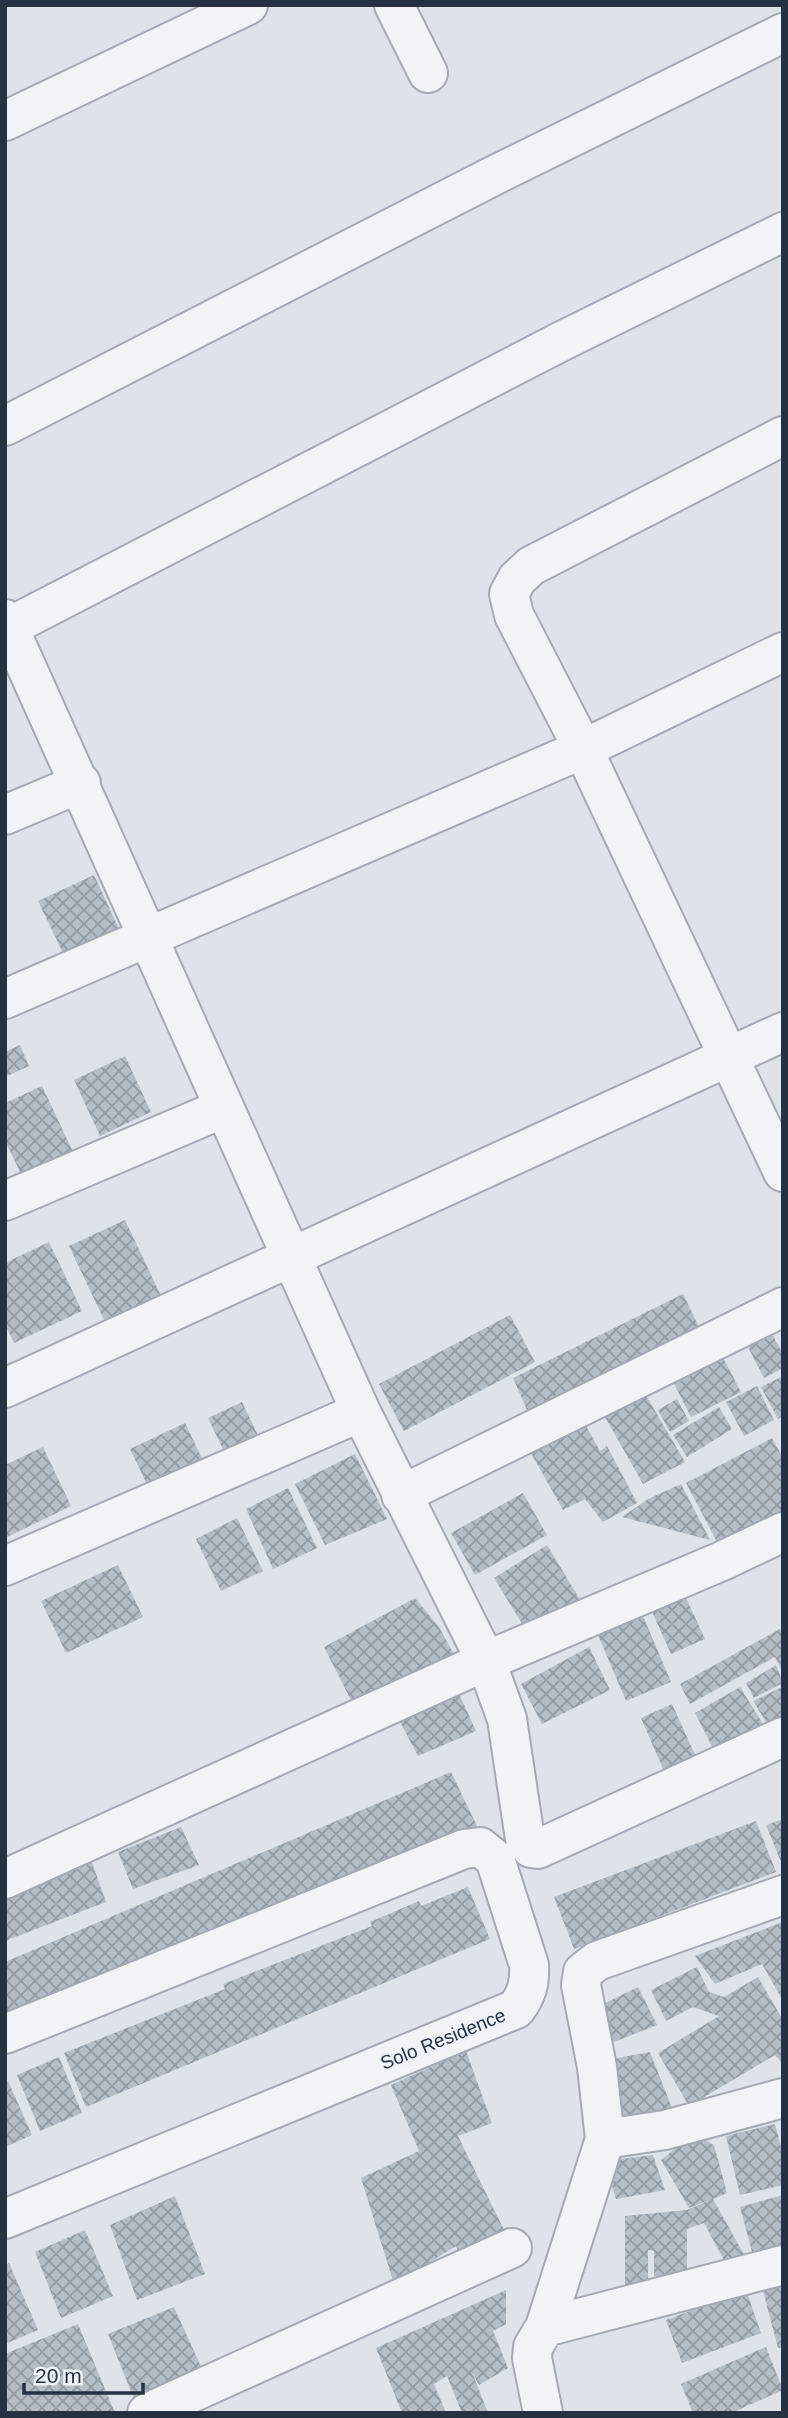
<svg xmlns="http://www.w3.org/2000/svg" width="788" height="2418" font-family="Helvetica,sans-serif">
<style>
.building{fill:url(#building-cross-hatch)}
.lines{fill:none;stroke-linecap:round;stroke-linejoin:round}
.minor-casing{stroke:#a3aab3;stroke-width:42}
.minor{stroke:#f1f4f7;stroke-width:38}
.labels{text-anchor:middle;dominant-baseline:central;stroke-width:7;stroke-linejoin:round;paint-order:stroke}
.street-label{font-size:19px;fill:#263241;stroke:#eef2f6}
</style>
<defs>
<pattern id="building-cross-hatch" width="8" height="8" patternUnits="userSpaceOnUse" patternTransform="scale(1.75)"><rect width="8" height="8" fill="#b5bdc6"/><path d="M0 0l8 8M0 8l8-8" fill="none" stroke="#939aa2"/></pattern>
</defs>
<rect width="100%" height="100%" fill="#dee3e9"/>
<path class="building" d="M94 875 119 929 64 955 38 901Z
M20 1045 29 1066 5 1077V1052Z
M125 1056 151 1112 100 1136 74 1080Z
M42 1086 74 1154 23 1178 5 1141V1103Z
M125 1220 162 1298 106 1324 69 1246Z
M49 1242 82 1311 14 1343 5 1324V1263Z
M683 1294 701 1331 530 1417 513 1378Z
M510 1315 535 1362 404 1431 379 1384Z
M772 1334 783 1354V1368L764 1378 748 1347Z
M717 1346 741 1392 691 1417 667 1370Z
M783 1376V1416L778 1419 761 1387Z
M757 1386 774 1420 744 1436 726 1402Z
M641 1387 685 1462 643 1484 601 1410Z
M677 1399 689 1421 670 1432 658 1410Z
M242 1402 266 1452 232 1468 208 1418Z
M719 1407 732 1429 687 1457 673 1435Z
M579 1413 600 1451 607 1446 637 1503 603 1522 585 1499 563 1510 531 1453Z
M185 1423 210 1475 155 1501 130 1449Z
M772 1438 783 1458V1524L724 1555 686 1483Z
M43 1447 71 1506 5 1538V1465Z
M355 1454 387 1519 325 1545 295 1484Z
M681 1484 710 1540 622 1517 648 1499Z
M288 1488 317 1548 273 1569 246 1509Z
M523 1493 547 1535 475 1575 451 1533Z
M237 1518 263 1571 221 1591 196 1539Z
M547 1545 582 1603 529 1635 494 1578Z
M118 1565 143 1617 66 1653 41 1601Z
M681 1587 705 1639 671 1654 649 1605Z
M415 1598 439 1627 458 1662 357 1712 324 1647Z
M640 1609 671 1682 626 1701 595 1628Z
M780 1629 783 1635V1673L775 1657 690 1704 680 1684Z
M589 1647 610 1690 542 1724 521 1684Z
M776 1665 783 1683 754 1698 746 1683Z
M455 1685 476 1731 418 1756 397 1716Z
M740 1687 765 1727 714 1750 695 1713Z
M782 1687 783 1728 773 1733 753 1701Z
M672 1704 696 1757 664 1771 641 1718Z
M451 1772 477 1826 5 2029V1962Z
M783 1819V1867L766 1825Z
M756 1821 776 1872 574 1949 554 1897Z
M181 1827 199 1865 133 1889 118 1852Z
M89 1854 106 1902 5 1941V1890Z
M468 1887 490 1939 86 2107 64 2053 225 1989 223 1984 372 1926 370 1922 419 1901 421 1906Z
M783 1922V2001L762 1964 715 1984 695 1956Z
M697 1967 709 1992 724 1997 758 1977 783 2020V2064L775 2055 689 2106 658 2053 719 2016 693 2007 666 2021 651 1990Z
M638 1987 657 2025 614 2042 597 2007Z
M466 2051 492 2123 458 2136 506 2234 463 2265 456 2246 394 2284 361 2178 419 2151 391 2085Z
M650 2052 672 2108 651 2124 625 2123 607 2060Z
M59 2057 82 2113 40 2131 17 2075Z
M8 2081 32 2135 5 2147V2083Z
M775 2124 783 2155V2185L740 2195 726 2136Z
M693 2134 714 2145 727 2193 713 2199 751 2267 733 2277 704 2223 687 2229V2272L671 2278 654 2276V2251L648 2250V2286L625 2287V2216L687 2210 712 2199 689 2208 661 2160Z
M653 2155 665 2190 616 2199 605 2161Z
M783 2195V2252L754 2259 740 2207Z
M175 2196 205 2274 137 2300 110 2225Z
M85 2230 113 2296 61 2318 35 2252Z
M9 2263 38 2330 5 2344V2265Z
M783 2286V2347L778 2348 763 2291Z
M506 2290V2324L493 2331 508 2368 479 2385 472 2372 488 2413H462L447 2376 434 2384 446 2413H402L376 2348Z
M746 2290 761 2333 682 2363 666 2320Z
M174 2307 207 2380 138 2409 108 2334Z
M78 2324 115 2413H5V2354Z
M766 2347 783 2390 731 2413H693L681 2384Z"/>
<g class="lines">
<g class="minor-casing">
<path id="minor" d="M394 5 428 73
M5 121 248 5
M5 426 495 175 783 33
M783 436 531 566 517 579 509 594 514 615 583 749 783 1172
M5 619 361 1412 486 1661 507 1719 525 1839 531 1848 538 1849 783 1737
M5 629 564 340 783 232
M5 815 81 783
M5 999 583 749 783 652
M5 1201 224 1108
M5 1388 783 1032
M401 1495 783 1307
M5 1566 361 1412
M5 1879 486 1661 722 1561 783 1532
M783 1895 597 1961 583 1972 581 1985 597 2067 605 2139 665 2130 783 2098
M5 2034 464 1849 480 1847 495 1859 529 1965C530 1983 527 1994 516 2009L5 2219
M545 2327 783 2265
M147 2413 512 2248
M543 2413 532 2358 533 2347 545 2327 605 2139"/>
</g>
<use href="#minor" class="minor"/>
</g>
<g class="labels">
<g class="street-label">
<text transform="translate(443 2039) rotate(-22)">Solo Residence</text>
</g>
</g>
<rect width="788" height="2418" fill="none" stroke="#263241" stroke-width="14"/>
<path d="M24 2383v10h119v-10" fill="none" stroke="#263241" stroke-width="3.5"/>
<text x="35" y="2383" font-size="21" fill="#263241" stroke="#eef2f6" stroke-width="5" paint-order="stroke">20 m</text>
</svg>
